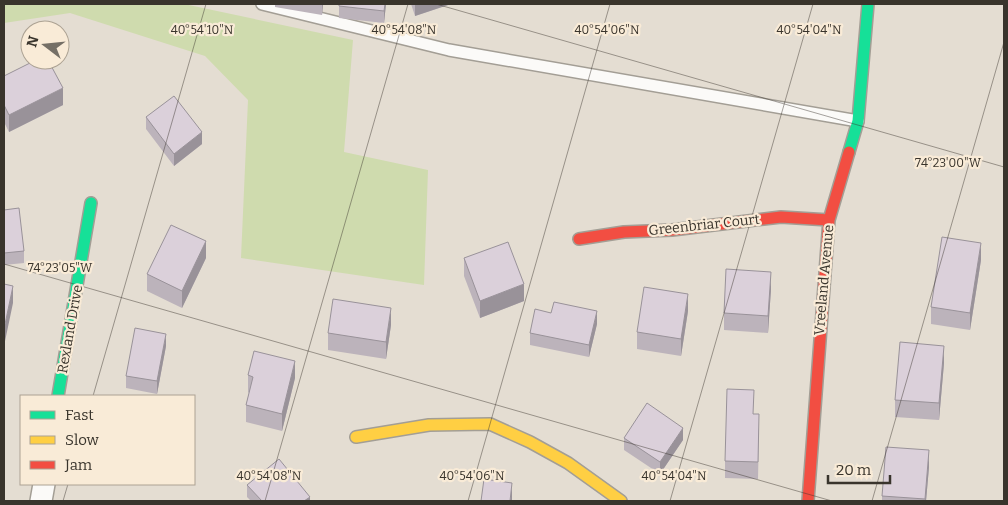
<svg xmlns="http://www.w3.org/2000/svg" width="1008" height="505" font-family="Bitter,serif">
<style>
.green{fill:#cfdbae}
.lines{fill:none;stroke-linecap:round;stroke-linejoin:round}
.lane-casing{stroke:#a39e95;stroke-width:14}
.street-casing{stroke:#a39e95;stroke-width:24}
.fast-casing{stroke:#a39e95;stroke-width:14}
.slow-casing{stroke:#a39e95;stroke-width:14}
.jam-casing{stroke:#a39e95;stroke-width:14}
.lane{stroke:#fbfaf8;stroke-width:11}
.street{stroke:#fbfaf8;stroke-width:21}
.fast{stroke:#16e098;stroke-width:11}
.slow{stroke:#ffcf43;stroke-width:11}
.jam{stroke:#f24e42;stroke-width:11}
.wall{fill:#bcb3bb}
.shaded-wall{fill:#999299}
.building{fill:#dbd0da;stroke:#999299}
.ticks{fill:none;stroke:#39342c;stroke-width:1;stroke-opacity:0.45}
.labels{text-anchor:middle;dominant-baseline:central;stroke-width:4.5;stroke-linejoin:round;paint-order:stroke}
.street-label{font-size:14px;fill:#39342c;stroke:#f9ebd7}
.ticks-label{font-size:12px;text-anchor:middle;fill:#39342c;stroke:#f9ebd7;stroke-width:4.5;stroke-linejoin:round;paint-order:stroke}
</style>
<rect width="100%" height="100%" fill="#e4ddd2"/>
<path class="green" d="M4 4H184L353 40 344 152 428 170 424 285 241 258 248 100 205 56 70 13 4 23Z"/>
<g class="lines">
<g class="lane-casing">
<path id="lane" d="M262 4 449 50 858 121"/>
</g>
<g class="street-casing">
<path id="street" d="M41 501 44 484"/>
</g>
<g class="fast-casing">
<path id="fast" d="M849 152 858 121 868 4
M58 396 91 203"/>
</g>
<g class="slow-casing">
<path id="slow" d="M356 437 429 425 490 424 530 442 568 463 621 501"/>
</g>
<g class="jam-casing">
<path id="jam" d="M579 239 624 232 672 230 781 217 829 220
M808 501 829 220 849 152"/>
</g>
<use href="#lane" class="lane"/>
<use href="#street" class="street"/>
<use href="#fast" class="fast"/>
<use href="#slow" class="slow"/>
<use href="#jam" class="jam"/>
</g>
<path class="wall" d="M275 4H323L322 15 275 7Z
M339 4H386L384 23 339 18Z
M411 4H451L415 16Z
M4 76 63 105 9 132 4 122Z
M146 117 202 144 174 166 146 129Z
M4 210 24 251V263L4 265Z
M206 258 182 308 147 291V274Z
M464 258 524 301 480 318 464 276Z
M981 260 970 330 931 324V307Z
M771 289 768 333 724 330V313Z
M688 311 681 356 637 349V332Z
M597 324 589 357 530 345V333Z
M391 325 386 359 328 350V333Z
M166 346 157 394 126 388V376Z
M944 363 939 420 895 417V400Z
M248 375 295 378 282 431 246 422V405L249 393 248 392Z
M754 414 759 431 758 479 725 478V461Z
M624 438 683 440 660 474 624 450Z
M929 467 926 501H882V496Z
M247 485 310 501H251L247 497Z"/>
<path class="shaded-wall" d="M322 4H323L322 15Z
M385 4H386L384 23V11Z
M415 4H451L415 16Z
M63 88V105L9 132V115Z
M202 132V144L174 166V154Z
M206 241V258L182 308V291Z
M981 243V260L970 330V313Z
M771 272V289L768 333V316Z
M524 284V301L480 318V301Z
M13 286V303L4 346V329Z
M688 294V311L681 356V339Z
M391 308V325L386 359V342Z
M597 311V324L589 357V345Z
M166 334V346L157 394V381Z
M944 346V363L939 420V403Z
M295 361V378L282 431V414Z
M683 428V440L660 474V462Z
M929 450V467L926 501H925Z
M512 483V501H510Z
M310 497V501H304Z"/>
<path class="building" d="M339 4H385L384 11 339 6Z
M36 60H48L63 88 9 115 4 105V76Z
M174 96 202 132 174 154 146 117Z
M19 208 24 251 4 253V210Z
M171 225 206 241 182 291 147 274Z
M942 237 981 243 970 313 931 307Z
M508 242 524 284 480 301 464 258Z
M726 269 771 272 768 316 724 313Z
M4 284 13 286 4 329Z
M644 287 688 294 681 339 637 332Z
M333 299 391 308 386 342 328 333Z
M554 302 597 311 589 345 530 333 535 309 551 313Z
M135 328 166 334 157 381 126 376Z
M900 342 944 346 939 403 895 400Z
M254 351 295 361 282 414 246 405 253 377 248 375Z
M727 389 754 390 753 414H759L758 462 725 461Z
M647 403 683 428 660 462 624 438Z
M886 447 929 450 925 499 882 496Z
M279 459 310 497 304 501H262L247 485Z
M484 479 512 483 510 501H481Z"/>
<path class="ticks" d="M436 4 1004 167M4 264 832 501M93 396 206 4M63 501 68 484M265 501 408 4M468 501 610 4M670 501 813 4M872 501 1004 42"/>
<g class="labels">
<g class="street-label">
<text transform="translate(704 225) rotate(-6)">Greenbriar Court</text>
<text transform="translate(824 280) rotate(-85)">Vreeland Avenue</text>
<text transform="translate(70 329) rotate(-80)">Rexland Drive</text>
</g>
</g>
<g class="ticks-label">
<text x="202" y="34">40°54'10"N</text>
<text x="404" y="34">40°54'08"N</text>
<text x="607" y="34">40°54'06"N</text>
<text x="809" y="34">40°54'04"N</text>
<text x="948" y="167">74°23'00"W</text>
<text x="60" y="272">74°23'05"W</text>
<text x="269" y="480">40°54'08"N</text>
<text x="472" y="480">40°54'06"N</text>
<text x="674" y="480">40°54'04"N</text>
</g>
<rect width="1008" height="505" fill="none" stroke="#39342c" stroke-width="10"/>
<rect x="20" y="395" width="175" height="90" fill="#f9ebd7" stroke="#aca293"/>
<rect x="30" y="411" width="25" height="8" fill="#16e098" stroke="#aca293"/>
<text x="65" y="420" font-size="15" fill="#39342c">Fast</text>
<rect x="30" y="436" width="25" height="8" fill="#ffcf43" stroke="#aca293"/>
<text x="65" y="445" font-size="15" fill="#39342c">Slow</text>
<rect x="30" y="461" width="25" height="8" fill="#f24e42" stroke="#aca293"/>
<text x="65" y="470" font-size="15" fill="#39342c">Jam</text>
<g transform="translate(45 45) rotate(286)"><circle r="24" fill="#f9ebd7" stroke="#aca293"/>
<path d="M0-4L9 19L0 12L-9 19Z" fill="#756f66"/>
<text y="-8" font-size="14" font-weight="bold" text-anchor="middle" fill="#39342c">N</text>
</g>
<path d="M828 475v8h62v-8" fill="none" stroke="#39342c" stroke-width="2.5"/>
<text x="836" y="475" font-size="15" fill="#39342c" stroke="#f9ebd7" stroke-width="4" paint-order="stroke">20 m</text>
</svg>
